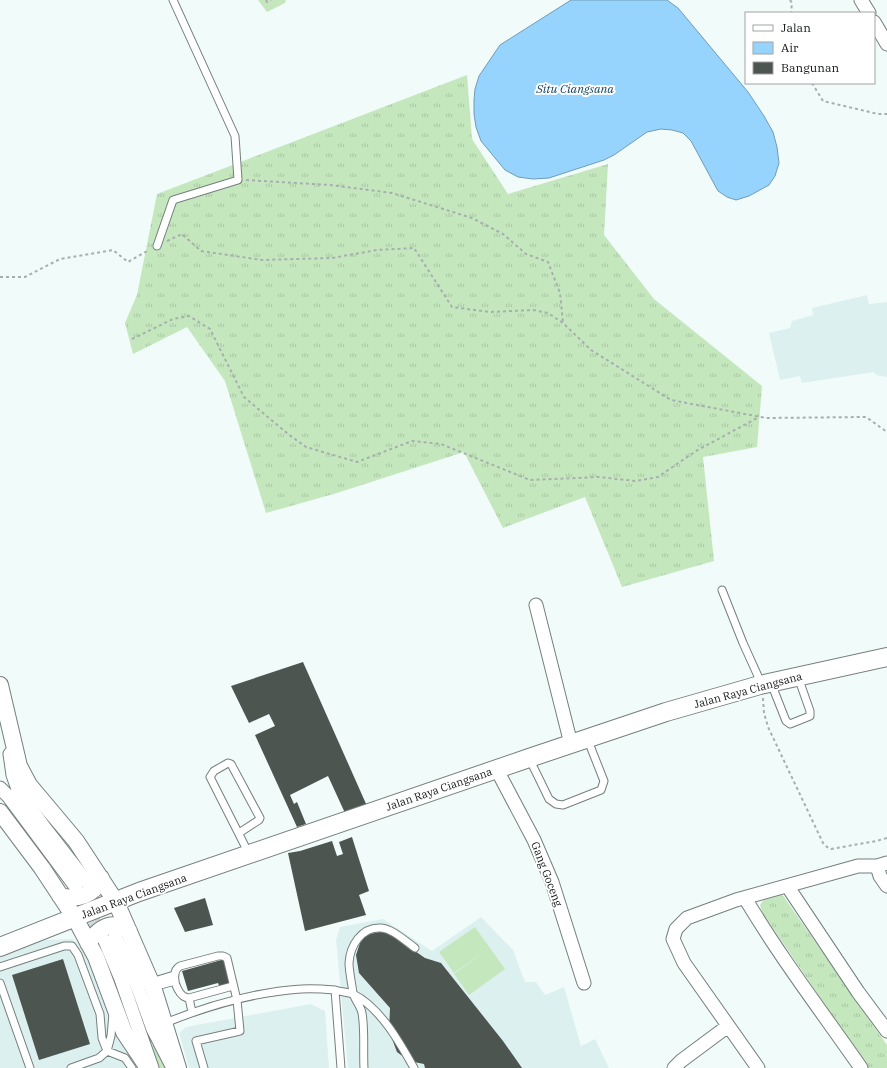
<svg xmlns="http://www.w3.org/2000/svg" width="887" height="1068" font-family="'IBM Plex Serif',serif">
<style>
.built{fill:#dcf1ef}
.grass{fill:url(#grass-tufts)}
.pitch{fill:#c5e7be}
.water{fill:#97d4fd;stroke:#709cb8}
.building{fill:#4d5551}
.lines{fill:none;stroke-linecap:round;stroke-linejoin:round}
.minor-tunnel{stroke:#cfd9d8;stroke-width:13;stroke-dasharray:13 6;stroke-linecap:butt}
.service-casing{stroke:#757f7e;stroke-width:9}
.minor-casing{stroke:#757f7e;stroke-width:15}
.tertiary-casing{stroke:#757f7e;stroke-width:18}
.secondary-casing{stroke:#757f7e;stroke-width:20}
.path{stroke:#a6afae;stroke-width:2;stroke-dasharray:3 3;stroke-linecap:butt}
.service{stroke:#fff;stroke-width:7}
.minor{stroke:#fff;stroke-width:13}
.tertiary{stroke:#fff;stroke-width:16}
.secondary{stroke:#fff;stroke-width:18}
.labels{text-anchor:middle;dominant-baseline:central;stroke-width:4;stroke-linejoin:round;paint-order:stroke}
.street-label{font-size:11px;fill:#151918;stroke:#fff}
.water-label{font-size:12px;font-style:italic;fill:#0e3f5a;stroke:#fff}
</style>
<defs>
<pattern id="grass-tufts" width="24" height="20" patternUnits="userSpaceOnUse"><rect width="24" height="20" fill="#c5e7be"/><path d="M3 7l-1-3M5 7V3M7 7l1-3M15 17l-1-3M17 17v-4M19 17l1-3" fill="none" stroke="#a8c6a3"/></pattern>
</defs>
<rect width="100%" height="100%" fill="#f0fbfa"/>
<path class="built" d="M867 295 869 304 887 302V377L876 375 874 372 802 383 800 376 780 380 769 333 790 328 792 321 813 315 812 308Z
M481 917 513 950 525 982H536L545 995 564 987 581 1046 595 1039 609 1068H348L336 940 340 927 383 919 432 951Z
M72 939 82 945 141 1068H0V954L33 942 45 940Z
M311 1004 325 1011 329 1068H189L179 1033 186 1027Z"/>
<path class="grass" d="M467 75 472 139 508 194 608 164 604 235 654 299 762 386 757 447 703 457 714 561 622 587 585 497 503 528 464 452 337 493 266 513 225 381 187 327 133 354 125 323 137 295 157 194Z
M772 893H779L784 897 887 1045V1068H868L762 912 760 905 764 899Z
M154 1045 166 1068H159L151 1046Z"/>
<path class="pitch" d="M258 0H286L285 3 267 12Z
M475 927 490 948 454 973 439 952Z
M490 948 505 969 469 995 454 974Z"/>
<path class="water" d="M571 0H667L678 8 748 92 764 116 773 132 777 147 779 163 775 176 769 185 749 196 736 200 727 197 718 191 691 141 683 133 672 130 661 129 647 132 614 155 604 160 549 178 533 179 518 177 505 170 481 141 476 127 474 114V100L475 89 479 76 500 45Z"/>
<path class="building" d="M303 662 367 806 345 813 328 776 290 795 294 804 297 802 306 824 297 827 255 735 275 726 269 714 249 723 231 686Z
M352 837 369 891 359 895 366 915 305 931 288 853 300 851 332 841 337 856 343 854 339 842Z
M205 898 213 925 185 932 174 908Z
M379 932 389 933 425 958 441 963 503 1041 522 1068H425L424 1064 409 1061 397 1052 389 1031 390 1008 359 973 356 955 360 943 366 935Z
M63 959 90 1044 39 1060 12 975Z
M225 959 232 985 220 988 218 983 188 991 182 971Z"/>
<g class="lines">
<path class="minor-tunnel" d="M85 904 104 940"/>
<g class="service-casing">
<path id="service" d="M157 246 173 200 238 180 235 136 173 0
M722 590 743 643 762 685
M771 683 786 721 790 724 810 716V711L798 677
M529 758 549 799 556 804 563 805 601 790 604 781 587 738
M239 833 259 820 260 818 231 764 228 763 214 771 210 777 249 854
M0 967 64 946H72L78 955 100 1014 102 1038 107 1051 99 1058 71 1068
M151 982 174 975
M0 983 30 1068
M153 987 175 981
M335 990C341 992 347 992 353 994 380 1007 400 1043 414 1068
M189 998 233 986
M192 1012 189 998C180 998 173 983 175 974 175 971 177 968 180 966L218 956H223L227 958 237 1000 240 1031 196 1041 204 1068
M113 1014 111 1036 107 1051 125 1058 132 1068
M165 1023C207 1006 256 992 301 989 312 988 324 989 335 990L341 1068
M364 1068C363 1050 365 1030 362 1013 361 1006 354 999 353 993 352 985 349 971 349 963 350 946 361 927 381 928 393 929 405 941 415 948"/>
</g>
<g class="minor-casing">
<path id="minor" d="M861 0 869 13
M874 22 887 44
M536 605 571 744
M10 754 13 775 19 792 44 827 86 881
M497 770 534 840 552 882 584 983
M0 788 9 797 76 887
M877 866 880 876 887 886
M788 887 858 992 887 1031
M745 898C780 957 822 1012 861 1068
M115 936 133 974 153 1029 172 1066
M105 941 121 979 152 1068
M674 1068 681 1061 728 1026
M758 1068 684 963 673 939 676 929 687 918 736 900 858 866H877L887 863"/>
</g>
<g class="tertiary-casing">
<path id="tertiary" d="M0 685 19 766 29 785 76 841 116 902 153 987 178 1068
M0 812 42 868 75 918 96 957 124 1032 148 1068
M60 896C78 900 94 896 101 878
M88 943C99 928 112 919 129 931"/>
</g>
<g class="secondary-casing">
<path id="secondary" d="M0 947 139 892 529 758 666 712 760 685 887 657"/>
</g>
<path class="path" d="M266 0 267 2 271 0
M790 0 792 3 791 13
M812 83 823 101 878 114H887
M246 180 330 185 392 193 472 218 503 234 526 254 548 262 560 293 563 323
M167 241 182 234 201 251 262 260 332 258 377 250 414 248 452 307 490 312 533 310 548 313 563 323 591 350 671 400 766 418 866 417 887 432
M0 277H25L60 259 113 250 128 262 149 250
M132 339 173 319 189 316 210 329 244 397 288 434 306 447 357 462 412 441 441 444 530 480 599 477 635 481 658 477 696 451 759 417
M763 698 764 713 768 727 823 843 827 847 831 849 876 841 887 838"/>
<use href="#service" class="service"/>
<use href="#minor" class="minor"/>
<use href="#tertiary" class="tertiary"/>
<use href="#secondary" class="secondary"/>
</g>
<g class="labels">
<g class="street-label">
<text transform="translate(748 690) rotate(-15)">Jalan Raya Ciangsana</text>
<text transform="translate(439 789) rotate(-19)">Jalan Raya Ciangsana</text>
<text transform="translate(547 874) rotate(69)">Gang Goceng</text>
<text transform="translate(134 896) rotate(-20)">Jalan Raya Ciangsana</text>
</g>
<g class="water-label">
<text x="575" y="88">Situ Ciangsana</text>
</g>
</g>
<rect x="745" y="12" width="130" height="72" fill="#ffffff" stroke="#a1a3a3"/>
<rect x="753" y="25" width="20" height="6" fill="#ffffff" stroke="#a1a3a3"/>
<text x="781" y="32" font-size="12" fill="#151918">Jalan</text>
<rect x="753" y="42" width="20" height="12" fill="#97d4fd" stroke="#a1a3a3"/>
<text x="781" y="52" font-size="12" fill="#151918">Air</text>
<rect x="753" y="62" width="20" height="12" fill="#4d5551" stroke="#a1a3a3"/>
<text x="781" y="72" font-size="12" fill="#151918">Bangunan</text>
</svg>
